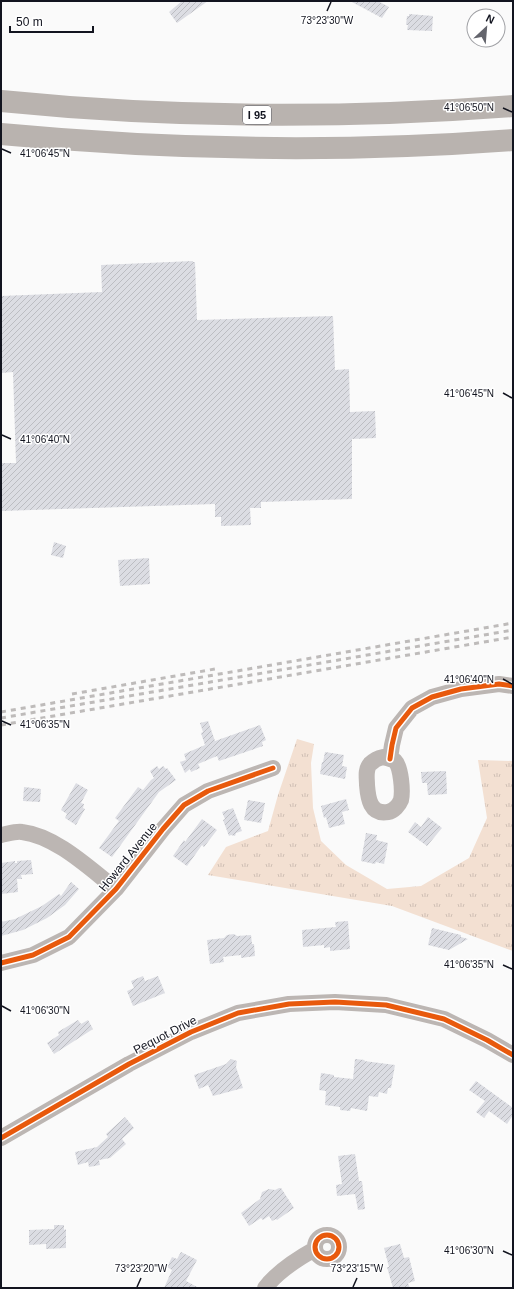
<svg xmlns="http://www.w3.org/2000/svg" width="514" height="1289" font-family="Helvetica,sans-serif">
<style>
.park{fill:url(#park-tufts)}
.building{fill:url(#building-hatch)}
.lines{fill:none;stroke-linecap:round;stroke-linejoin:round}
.minor{stroke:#bcb6b3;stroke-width:16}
.highway{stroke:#b9b3af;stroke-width:22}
.rail{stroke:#bebbba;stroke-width:3;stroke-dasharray:5 5;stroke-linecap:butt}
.cycleway-casing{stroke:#fff;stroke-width:8}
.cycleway{stroke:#e8590c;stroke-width:5}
.ticks{fill:none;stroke:#12141f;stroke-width:1.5}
.labels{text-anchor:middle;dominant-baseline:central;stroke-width:3;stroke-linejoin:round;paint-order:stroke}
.shield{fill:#fff;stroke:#595a62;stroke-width:1}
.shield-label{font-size:11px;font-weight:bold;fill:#12141f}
.street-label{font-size:12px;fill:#12141f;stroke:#fff}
.ticks-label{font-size:10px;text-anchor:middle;fill:#12141f;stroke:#fff;stroke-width:3;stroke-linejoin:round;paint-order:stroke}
</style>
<defs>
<pattern id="park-tufts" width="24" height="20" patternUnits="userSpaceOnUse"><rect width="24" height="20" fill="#f3e0d2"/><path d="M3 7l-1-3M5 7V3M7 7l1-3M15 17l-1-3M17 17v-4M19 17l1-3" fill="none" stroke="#cfbfb4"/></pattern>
<pattern id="building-hatch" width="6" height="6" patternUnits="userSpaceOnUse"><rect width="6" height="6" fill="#dcdde3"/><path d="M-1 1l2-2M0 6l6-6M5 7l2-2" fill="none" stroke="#bcbdc2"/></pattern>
</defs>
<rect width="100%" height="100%" fill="#fafafa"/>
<path class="park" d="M297 739 314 744 311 763 313 808 321 841 346 865 387 889 421 886 469 858 487 818 478 760 513 761V951L392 906 208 875 226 847 268 831 278 795Z"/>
<path class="building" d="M182 1H208L177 23 169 12Z
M350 1H378L389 7 382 18Z
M409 14 433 16 432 31 407 30 408 25H406L407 16H409Z
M193 261V262H195L197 320 333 316 335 370 349 369 350 412 375 411 376 438 352 439V499L261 502V508H250L251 525 221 526V517H215V504L1 511V463H16L13 372 1 373V296L102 292 101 265Z
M54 542 66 546 63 558 51 555Z
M149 558 150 584 120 586 118 560Z
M208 721 215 741 260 725 266 740 262 742 263 746 219 761 217 756 198 764 200 768 191 772 190 769 185 773 180 762 186 760 184 754 205 745 201 733 203 732 200 723Z
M325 752 344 755 342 766 347 767 345 779 320 774 322 762H323Z
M157 766 159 769 163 766 166 769 167 768 176 780 159 792 112 857 99 848 119 821 115 818 138 787 143 790 151 780 154 778 150 771Z
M446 771 447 794 428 795 427 783H422L421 772Z
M76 783 88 790 81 803 84 804 83 808 85 809 76 825 65 818 67 814 61 810Z
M24 787 41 789 40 802 23 801Z
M346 799 349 810 342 812 345 824 329 828 326 817 324 818 321 806Z
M248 800 265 803 261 823 244 820Z
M233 808 242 831 236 833 235 836 231 835 229 836 223 820 225 819 222 812Z
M428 817 442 828 427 846 408 832 415 822 421 827Z
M202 819 217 830 204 847 202 845 187 866 173 856 184 840 185 842Z
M366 833 377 835 376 840 388 843 384 864 376 862 375 864 361 861Z
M31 860 33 874 21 875 22 879H17L18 892 1 894V863L15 861V863H17V861Z
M71 882 79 889 65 905 47 918 23 930 1 936V922L15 919 42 906 59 894 61 896Z
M348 921 350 949 330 951V947L324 948V945L303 947 302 930 336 927 335 922Z
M432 928 461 935V937L468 939 449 950 428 945Z
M234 934 237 936 251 935 252 944H254L255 956 241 958V955L223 957 224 962 210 964 207 940 224 938 227 935Z
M143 976 145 981 158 976 165 993 133 1006 127 991 134 988 131 981Z
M78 1020 81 1024 88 1020 93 1029 54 1054 47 1043 59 1035 58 1032Z
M231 1059 237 1061 236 1067 243 1088 213 1096 208 1085 199 1089 194 1075 226 1064Z
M355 1059 365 1060 364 1061 395 1065 391 1088H388L387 1094 379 1092 378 1097 369 1096 367 1111 351 1108 350 1111 340 1110V1107L325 1105 326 1091 319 1090 321 1073 334 1075V1077L353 1079Z
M476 1081 513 1108V1115L507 1124 489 1111 484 1118 476 1112 485 1101 469 1090Z
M125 1117 134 1128 122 1139 126 1144 110 1158 99 1160 100 1165 89 1167 88 1162 78 1165 75 1152 97 1147 108 1137 106 1134Z
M355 1154 359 1181H362L365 1209 358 1210 355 1194 337 1196 336 1185 342 1184 338 1156Z
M279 1188H281L294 1208 277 1220 276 1219 272 1221 269 1216 263 1220 261 1218 249 1226 241 1213 260 1199 262 1192 269 1189 275 1190Z
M54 1225H64V1230L66 1229V1248L46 1249V1244L29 1245V1230L54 1229Z
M400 1244 404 1258 409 1257 415 1281 408 1283 410 1288H393L387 1267H389L384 1248Z
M181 1252 197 1260 186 1281 199 1288H164L172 1270 167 1267 172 1257 177 1259Z"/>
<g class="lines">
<path class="minor" d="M383 757C387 758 392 759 395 761 401 767 403 791 401 800 399 805 394 811 388 812 370 815 368 798 367 785 367 778 365 770 370 764 374 760 378 758 383 757Z
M390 759 392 745 396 728 412 708 432 697 461 689 499 684 513 686
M1 835C7 834 16 831 22 832 56 836 90 869 116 889
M1 963 33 955 69 937 116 889 163 829 184 805 208 791 273 768
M1 1138 129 1064 191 1032 238 1013 289 1004 335 1002 386 1005 444 1019 487 1040 513 1055
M315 1247a12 12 0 1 1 24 0a12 12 0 1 1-24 0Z
M265 1288C277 1272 297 1259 315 1249"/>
<path class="highway" d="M1 101C171 118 342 119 513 106
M1 134C171 150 342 153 513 140"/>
<path class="rail" d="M72 694 215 669
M1 712 513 623
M1 718 513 630
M1 725 513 637"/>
<g class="cycleway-casing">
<path id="cycleway" d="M390 759 392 745 396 728 412 708 432 697 461 689 499 684 513 686
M1 963 33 955 69 937 116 889 163 829 184 805 208 791 273 768
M1 1138 129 1064 191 1032 238 1013 289 1004 335 1002 386 1005 444 1019 487 1040 513 1055
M315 1247a12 12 0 1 1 24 0a12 12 0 1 1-24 0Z"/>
</g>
<use href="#cycleway" class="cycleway"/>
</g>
<path class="ticks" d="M327 11 331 2M503 108 512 112M2 149 11 153M503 393 512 398M2 435 11 439M503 679 512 684M2 721 11 725M503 965 512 969M2 1006 11 1011M503 1251 512 1255M137 1287 141 1278M353 1287 357 1278"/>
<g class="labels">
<rect class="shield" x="243" y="106" width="28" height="18" rx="3"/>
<g class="shield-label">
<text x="257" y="115">I 95</text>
</g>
<g class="street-label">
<text transform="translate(128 857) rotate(-51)">Howard Avenue</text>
<text transform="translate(165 1035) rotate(-27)">Pequot Drive</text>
</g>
</g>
<g class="ticks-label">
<text x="327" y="24">73°23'30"W</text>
<text x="469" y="111">41°06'50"N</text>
<text x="45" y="157">41°06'45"N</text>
<text x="469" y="397">41°06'45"N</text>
<text x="45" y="443">41°06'40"N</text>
<text x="469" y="683">41°06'40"N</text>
<text x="45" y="728">41°06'35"N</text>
<text x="469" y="968">41°06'35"N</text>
<text x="45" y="1014">41°06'30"N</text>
<text x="469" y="1254">41°06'30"N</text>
<text x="141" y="1272">73°23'20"W</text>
<text x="357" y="1272">73°23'15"W</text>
</g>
<rect width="514" height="1289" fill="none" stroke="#12141f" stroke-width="4"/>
<g transform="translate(486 28) rotate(26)"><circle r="19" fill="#ffffff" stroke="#a0a1a5"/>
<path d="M0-3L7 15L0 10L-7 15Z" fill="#63646c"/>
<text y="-6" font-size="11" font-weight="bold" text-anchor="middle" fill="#12141f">N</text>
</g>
<path d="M10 26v6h83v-6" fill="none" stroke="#12141f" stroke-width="2"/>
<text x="16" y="26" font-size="12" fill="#12141f" stroke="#ffffff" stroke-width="3" paint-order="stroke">50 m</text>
</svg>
